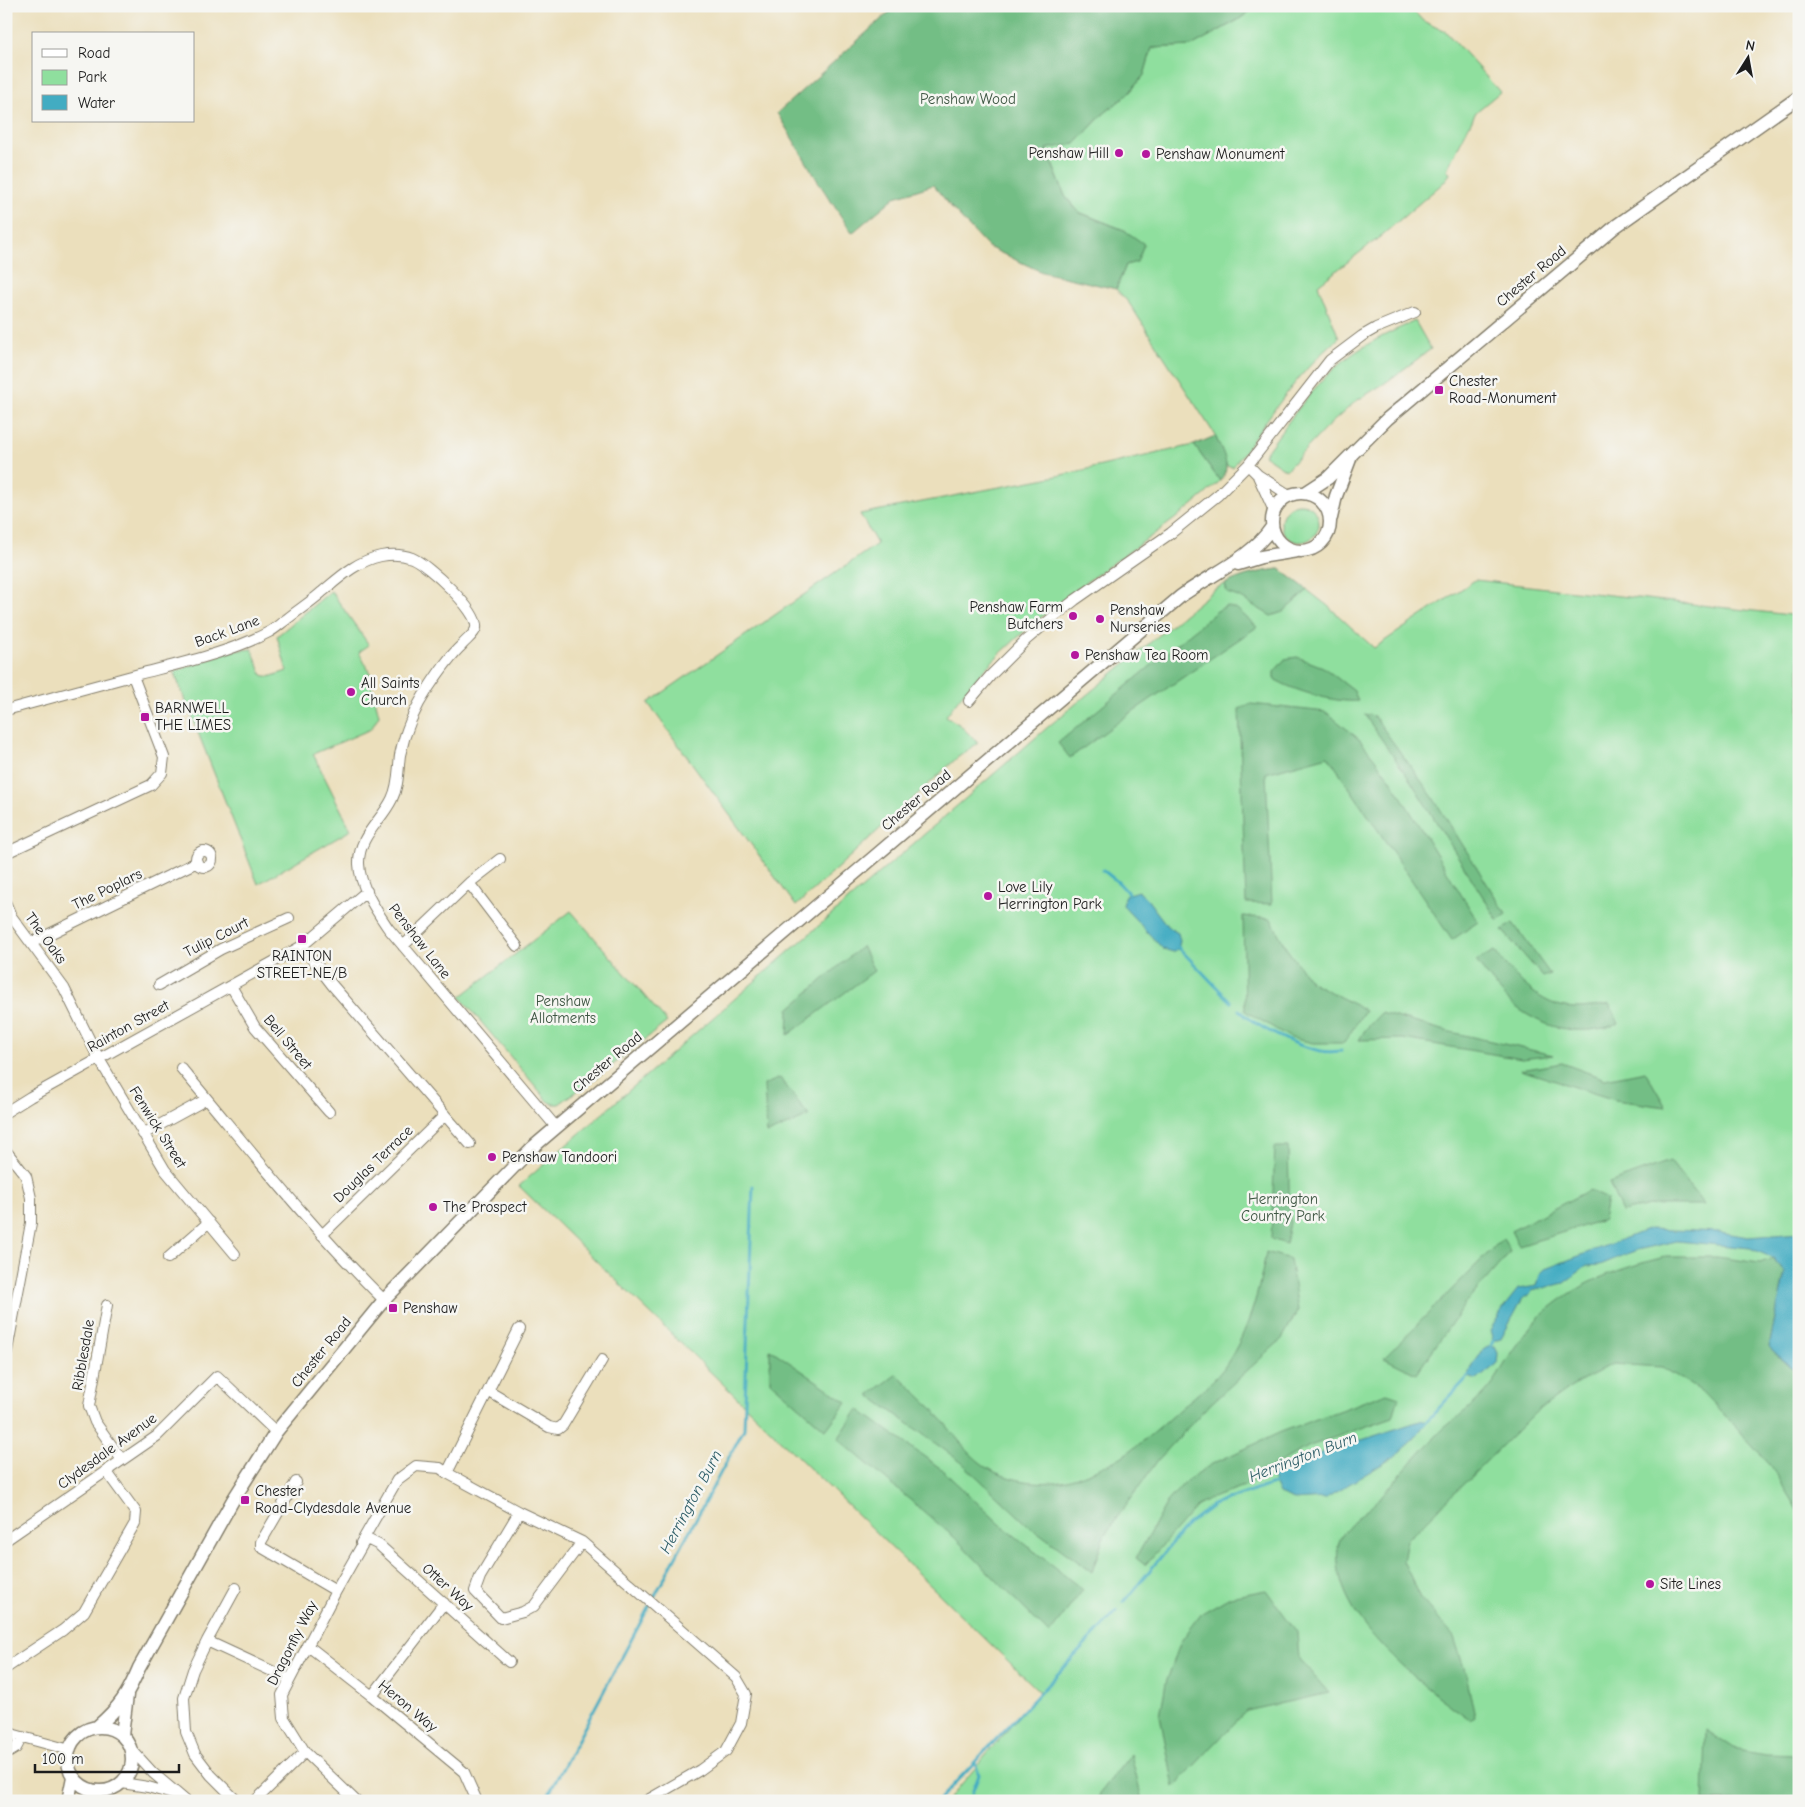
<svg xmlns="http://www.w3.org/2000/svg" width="1805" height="1807" font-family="'Comic Neue',sans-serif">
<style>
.green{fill:#8fdf9e;stroke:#567e5d}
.forest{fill:#73be85;stroke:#486d50}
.water{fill:#42acc2;stroke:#2f646f}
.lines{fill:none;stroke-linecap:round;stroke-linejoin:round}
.stream{stroke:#42acc2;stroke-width:3}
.minor-casing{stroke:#847e6c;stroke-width:12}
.major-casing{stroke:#847e6c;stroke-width:15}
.minor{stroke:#fff;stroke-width:10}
.major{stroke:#fff;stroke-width:12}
.poi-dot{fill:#b5179e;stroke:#f6f6f2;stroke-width:2}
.labels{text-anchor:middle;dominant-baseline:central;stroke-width:5;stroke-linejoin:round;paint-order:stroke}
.park-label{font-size:15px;fill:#3e5643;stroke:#f6f6f2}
.poi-label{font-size:15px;fill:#1c1c1c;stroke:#f6f6f2;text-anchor:start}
.street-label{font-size:15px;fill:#1c1c1c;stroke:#f6f6f2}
.water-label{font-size:16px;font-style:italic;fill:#2d5d67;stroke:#f6f6f2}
</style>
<rect width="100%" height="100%" fill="#f6f6f2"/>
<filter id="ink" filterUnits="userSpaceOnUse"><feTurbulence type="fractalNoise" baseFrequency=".02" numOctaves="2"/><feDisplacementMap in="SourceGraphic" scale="10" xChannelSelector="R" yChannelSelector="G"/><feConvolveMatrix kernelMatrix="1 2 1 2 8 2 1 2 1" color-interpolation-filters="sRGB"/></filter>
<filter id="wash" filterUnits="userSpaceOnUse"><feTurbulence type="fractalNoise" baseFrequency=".0096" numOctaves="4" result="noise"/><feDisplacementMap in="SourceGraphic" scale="20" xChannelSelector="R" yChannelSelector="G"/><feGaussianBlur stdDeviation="1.12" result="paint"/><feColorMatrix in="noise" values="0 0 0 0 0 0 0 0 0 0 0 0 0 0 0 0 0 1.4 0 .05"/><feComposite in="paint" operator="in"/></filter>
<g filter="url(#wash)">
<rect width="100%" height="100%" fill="#ebdfbc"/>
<path class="green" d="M1257 6H1409L1423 21 1446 32 1500 92 1476 112 1447 169 1450 174 1443 183 1381 236 1318 285 1339 338C1297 372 1265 424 1233 467L1227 466 1215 435 1129 303 1116 289 1126 265 1124 230 1079 212 1065 196 1046 148 1075 144 1101 116 1129 93 1144 75 1152 48 1191 46 1238 20Z
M1415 321 1431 349 1385 383 1356 401 1326 428 1286 470 1264 455C1286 426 1307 393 1335 368 1358 347 1386 334 1415 321Z
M1194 445 1220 481C1181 518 1136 546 1092 578 1041 615 982 664 946 716L960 725 978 743 957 758 796 906 648 703 877 544 860 514 1057 476Z
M1281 523a19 19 0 1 1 38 0a19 19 0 1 1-38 0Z
M1280 569 1328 606 1374 648 1475 580 1799 616V1801H947L1040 1692 519 1186 1049 726 1215 589C1238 577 1255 572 1280 569Z
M331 591 369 645 359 652 374 681 371 683 379 715 371 729 313 754 351 830 258 884 174 672 230 651 252 649 262 675 269 677 287 671 277 636Z
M571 911 667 1022 600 1075 559 1104H553L548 1101 460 997Z"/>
<path class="forest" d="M896 6H1257L1238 20 1191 46 1152 48 1144 75 1129 93 1101 116 1075 144 1046 149 1065 196 1078 212 1124 230 1144 244 1137 262 1126 265 1116 289 1042 272 988 247 957 214 933 185 895 197 852 233 819 183 777 113Z
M1215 436C1222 450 1233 468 1220 481L1194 445Z
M1280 569 1308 590 1283 612 1271 616 1241 598 1227 593 1225 584C1243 575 1260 571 1280 569Z
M1226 606 1237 609 1257 627 1129 714 1070 758 1058 743 1217 611Z
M1297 657 1323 667 1354 691 1358 701C1335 703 1294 691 1274 679V672L1285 659Z
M1251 704 1326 712 1360 740 1391 780 1478 922 1452 940 1328 756 1266 773 1272 904 1246 903 1239 709Z
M1364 714 1374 716 1432 796 1506 914 1498 921 1412 783Z
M1243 916 1271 919 1286 948 1311 982 1365 1010 1344 1043H1313L1291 1038 1245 1011Z
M1513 923 1550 974 1543 977 1502 930Z
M862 946 874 971 788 1035 789 1009Z
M1494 951C1515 976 1539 1007 1575 1008 1587 1008 1598 1006 1610 1004L1619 1024C1582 1036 1548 1031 1516 1007 1501 995 1488 976 1476 961Z
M1381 1013 1446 1031 1553 1055 1522 1059 1403 1039 1359 1040 1365 1030Z
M1562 1063 1605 1079 1645 1071 1666 1107 1615 1100 1521 1070Z
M780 1078 809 1116 767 1134 764 1085Z
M1275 1147H1288L1290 1222 1286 1244 1271 1239Z
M1670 1161 1704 1205H1655L1622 1212 1609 1183Z
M1589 1190 1607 1199 1603 1220 1519 1246 1511 1231Z
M1503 1238 1510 1252 1465 1304 1416 1374 1384 1358Z
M1266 1252 1290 1259 1298 1310 1282 1339 1205 1409 1158 1460 1104 1536 1092 1572 1028 1525 961 1462 869 1395 897 1374C910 1387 925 1399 937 1414 955 1434 970 1460 995 1472 1014 1481 1040 1485 1062 1481 1076 1479 1108 1465 1121 1457 1143 1443 1163 1424 1182 1407 1195 1396 1218 1378 1226 1365 1249 1330 1259 1292 1266 1252Z
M1665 1257H1717L1760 1263 1773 1258 1785 1272 1769 1347 1799 1375V1513L1770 1465 1738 1429 1701 1391 1662 1367 1612 1364 1570 1388 1535 1413 1407 1540 1403 1561 1422 1600 1454 1637 1466 1674 1475 1717 1471 1720C1424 1687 1342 1625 1338 1563 1337 1555 1337 1541 1343 1534 1353 1520 1371 1507 1383 1494 1403 1473 1421 1450 1442 1430 1458 1416 1476 1404 1490 1387 1496 1380 1501 1370 1506 1362 1516 1346 1534 1320 1549 1309 1584 1280 1621 1268 1665 1257Z
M770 1349 847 1402 826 1430 770 1381Z
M1387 1393 1399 1397 1393 1417 1307 1447 1272 1467 1260 1480 1210 1499 1196 1507 1145 1565 1136 1558 1167 1502 1186 1481 1212 1464 1281 1432Z
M858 1409 940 1468 1000 1524 1083 1590 1049 1634 955 1538 838 1439Z
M1266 1590 1297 1632 1299 1659 1329 1693 1246 1711 1174 1787 1160 1716 1166 1683 1181 1641 1202 1613 1230 1597Z
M1706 1730 1733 1748 1765 1754 1796 1755 1799 1779V1801H1704Z
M1131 1754 1141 1796 1140 1801H1098L1100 1793Z"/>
<path class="water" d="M1138 891 1147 899 1168 927 1178 933 1180 941 1178 949 1173 952 1163 949 1123 906 1125 895Z
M1649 1229 1720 1232 1748 1237 1799 1233V1375L1769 1347 1785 1272 1773 1258 1750 1248 1677 1241 1637 1250 1600 1265 1587 1266 1564 1283 1532 1291 1530 1295 1523 1298 1501 1339 1493 1341 1490 1330 1507 1303 1518 1289 1537 1286 1540 1274 1545 1269Z
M1495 1347 1498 1353 1497 1364 1477 1380 1468 1377C1469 1368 1478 1352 1486 1348 1489 1346 1492 1347 1495 1347Z
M1423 1420 1425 1424 1414 1439 1394 1457 1326 1498 1294 1500 1279 1494 1271 1476 1279 1467Z"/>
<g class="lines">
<path class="stream" d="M1103 870 1119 883 1128 893
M1178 947 1231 1002
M1239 1010C1258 1028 1295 1046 1321 1051 1327 1053 1334 1051 1341 1051
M1490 1350 1493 1341
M1422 1426 1471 1374
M1124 1602 1187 1525 1213 1505 1276 1483
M972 1793 979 1775 975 1762
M545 1801 744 1429 753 1186
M938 1801 1117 1611"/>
</g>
</g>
<g filter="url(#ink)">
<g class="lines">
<g class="minor-casing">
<path id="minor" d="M1248 465 1258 475 1289 495
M1258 476 1274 511
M969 701 991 675 1026 640 1052 618 1075 600 1171 533 1218 495 1248 465 1330 360 1362 336 1376 328 1415 312
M6 710C50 698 94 686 139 674 182 663 229 653 269 632 275 629 281 623 287 619 298 610 311 602 322 592 340 577 357 561 381 556 391 554 402 554 412 558 427 564 479 611 476 628 475 634 466 640 462 645 449 657 439 672 429 687 415 708 405 730 400 755 398 770 399 785 392 799 381 822 358 836 359 864 360 887 376 910 388 928L556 1127
M196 859a8 8 0 1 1 16 0a8 8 0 1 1-16 0Z
M6 853 151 785 162 773 164 757 133 676
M469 883 517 946
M6 904 11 916 64 988 99 1059 165 1170 235 1254
M31 943 197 862
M302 946 333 986 470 1144
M403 946 469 883 500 859
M159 985 221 949 289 918
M231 986 255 1027 329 1112
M181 1068C247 1146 311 1228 384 1300
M6 1112 30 1097 302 946 367 891
M143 1134 207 1099
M6 1151 26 1176 31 1198V1223L6 1356
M322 1235 445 1115
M168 1258 209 1222
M107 1305 89 1406 95 1422 122 1460
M519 1329 447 1473 519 1512 582 1542 736 1677 746 1694 741 1723 726 1751 700 1770 646 1801
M488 1391 549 1427 558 1429 563 1425 602 1360
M296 1482 261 1542V1547L336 1591
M519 1512 480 1577 475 1591 501 1618 523 1612 534 1606 582 1542
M6 1540 157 1436 217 1376 276 1432
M361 1543 397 1480 416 1466 440 1468 447 1473
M236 1588 207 1641 193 1670 184 1698 186 1732 195 1754 211 1775 237 1801
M207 1641 289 1679
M307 1645 372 1696 464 1772 477 1801
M6 1668 63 1630 84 1612 135 1523 136 1512 106 1471
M372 1696 444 1603
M6 1731 15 1735 70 1750
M132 1750 153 1773 186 1801
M6 1754 16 1748 22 1737
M122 1783 148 1787 176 1795
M255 1801 305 1752
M356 1801 305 1752 284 1718 282 1695 336 1591 365 1540H369L379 1545 509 1662"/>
</g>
<g class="major-casing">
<path id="major" d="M1305 493 1328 478 1387 419 1616 226 1799 97
M1272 522a29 29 0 1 1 58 0a29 29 0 1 1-58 0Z
M1331 518 1336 496 1350 459
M1238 564 1261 557 1297 551
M98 1726C120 1707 128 1694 139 1668L233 1500 276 1432 384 1300 532 1148 1181 596C1213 573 1250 559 1272 527
M68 1759a32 32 0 1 1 64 0a32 32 0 1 1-64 0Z
M122 1735 127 1695
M68 1801 73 1777"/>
</g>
<use href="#minor" class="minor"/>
<use href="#major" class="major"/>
</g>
</g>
<g class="poi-dot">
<circle cx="1119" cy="153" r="5"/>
<circle cx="1146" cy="154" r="5"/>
<rect x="1434" y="385" width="10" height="10" rx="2.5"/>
<circle cx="1073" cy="616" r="5"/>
<circle cx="1100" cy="619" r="5"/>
<circle cx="1075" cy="655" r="5"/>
<circle cx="351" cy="692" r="5"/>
<rect x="140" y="712" width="10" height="10" rx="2.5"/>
<circle cx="988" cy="896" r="5"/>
<rect x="297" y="934" width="10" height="10" rx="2.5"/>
<circle cx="492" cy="1157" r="5"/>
<circle cx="433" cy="1207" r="5"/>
<rect x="388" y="1303" width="10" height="10" rx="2.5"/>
<rect x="240" y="1495" width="10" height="10" rx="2.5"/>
<circle cx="1650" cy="1584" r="5"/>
</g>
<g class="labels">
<g class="park-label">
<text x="968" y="99">Penshaw Wood</text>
<text x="563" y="1001">Penshaw<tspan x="563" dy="17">Allotments</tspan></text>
<text x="1283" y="1199">Herrington<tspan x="1283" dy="17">Country Park</tspan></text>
</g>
<g class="poi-label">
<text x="1109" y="153" text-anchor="end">Penshaw Hill</text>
<text x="1156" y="154">Penshaw Monument</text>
<text x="1449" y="381">Chester<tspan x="1449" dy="17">Road-Monument</tspan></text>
<text x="1063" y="607" text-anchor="end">Penshaw Farm<tspan x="1063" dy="17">Butchers</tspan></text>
<text x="1110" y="610">Penshaw<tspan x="1110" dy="17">Nurseries</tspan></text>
<text x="1085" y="655">Penshaw Tea Room</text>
<text x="361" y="683">All Saints<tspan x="361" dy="17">Church</tspan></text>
<text x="155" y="708">BARNWELL<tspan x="155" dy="17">THE LIMES</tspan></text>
<text x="998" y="887">Love Lily<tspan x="998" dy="17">Herrington Park</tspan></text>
<text x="302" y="956" text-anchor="middle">RAINTON<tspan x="302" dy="17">STREET-NE/B</tspan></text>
<text x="502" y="1157">Penshaw Tandoori</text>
<text x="443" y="1207">The Prospect</text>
<text x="403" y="1308">Penshaw</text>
<text x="255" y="1491">Chester<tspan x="255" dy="17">Road-Clydesdale Avenue</tspan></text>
<text x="1660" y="1584">Site Lines</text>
</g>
<g class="street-label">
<text transform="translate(1531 276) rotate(-40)">Chester Road</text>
<text transform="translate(227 631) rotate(-20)">Back Lane</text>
<text transform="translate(916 800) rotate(-40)">Chester Road</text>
<text transform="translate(107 889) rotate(-26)">The Poplars</text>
<text transform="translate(216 937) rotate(-27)">Tulip Court</text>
<text transform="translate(46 938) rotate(54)">The Oaks</text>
<text transform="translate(420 941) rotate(52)">Penshaw Lane</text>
<text transform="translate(128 1026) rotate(-29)">Rainton Street</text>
<text transform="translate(288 1042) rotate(50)">Bell Street</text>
<text transform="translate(607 1062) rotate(-40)">Chester Road</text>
<text transform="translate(158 1127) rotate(58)">Fenwick Street</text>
<text transform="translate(373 1164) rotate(-44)">Douglas Terrace</text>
<text transform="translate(321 1352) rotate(-51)">Chester Road</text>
<text transform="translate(83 1355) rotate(-80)">Ribblesdale</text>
<text transform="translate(107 1451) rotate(-36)">Clydesdale Avenue</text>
<text transform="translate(448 1587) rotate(42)">Otter Way</text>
<text transform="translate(292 1643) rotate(-63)">Dragonfly Way</text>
<text transform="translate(408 1706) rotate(40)">Heron Way</text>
</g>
<g class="water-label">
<text transform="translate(1303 1457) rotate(-21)">Herrington Burn</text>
<text transform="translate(691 1502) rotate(-62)">Herrington Burn</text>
</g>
</g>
<rect width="1805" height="1807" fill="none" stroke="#f6f6f2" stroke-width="25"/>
<rect x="32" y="32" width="162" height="90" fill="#f6f6f2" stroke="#9f9f9c"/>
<rect x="42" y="49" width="25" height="8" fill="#ffffff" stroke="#9f9f9c"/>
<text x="78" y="58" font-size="15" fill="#1c1c1c">Road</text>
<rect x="42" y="70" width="25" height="15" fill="#8fdf9e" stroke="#9f9f9c"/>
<text x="78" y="82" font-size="15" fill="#1c1c1c">Park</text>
<rect x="42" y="95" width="25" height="15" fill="#42acc2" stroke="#9f9f9c"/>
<text x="78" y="108" font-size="15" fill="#1c1c1c">Water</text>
<g transform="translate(1748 58) rotate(11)" stroke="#f6f6f2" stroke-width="4" paint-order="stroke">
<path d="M0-4L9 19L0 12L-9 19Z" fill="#1c1c1c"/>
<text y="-8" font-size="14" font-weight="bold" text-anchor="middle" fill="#1c1c1c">N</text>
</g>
<path d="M35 1764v8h144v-8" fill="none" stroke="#1c1c1c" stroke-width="2.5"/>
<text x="42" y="1764" font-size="15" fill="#1c1c1c" stroke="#f6f6f2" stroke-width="4" paint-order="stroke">100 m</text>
</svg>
